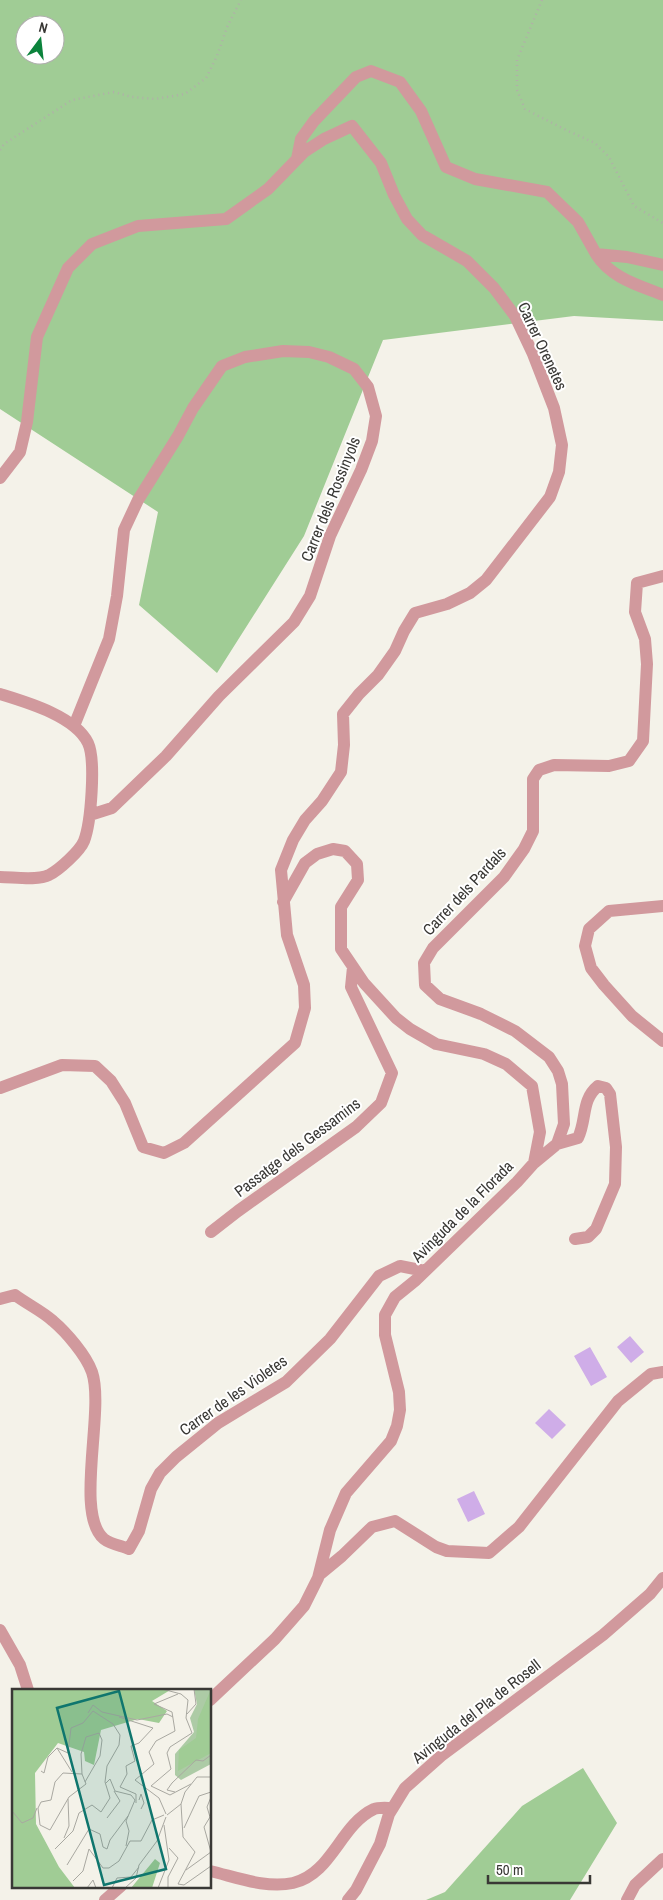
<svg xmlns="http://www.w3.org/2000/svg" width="663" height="1900" font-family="'Archivo Narrow',sans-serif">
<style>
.forest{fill:#a0cc95;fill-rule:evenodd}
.building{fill:#cfade8}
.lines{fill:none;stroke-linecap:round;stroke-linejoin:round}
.path{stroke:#b1afa9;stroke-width:2.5;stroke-dasharray:1 4;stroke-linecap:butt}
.minor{stroke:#d1999d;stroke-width:12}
.labels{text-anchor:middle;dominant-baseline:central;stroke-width:4;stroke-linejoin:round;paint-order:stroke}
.street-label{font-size:16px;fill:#393835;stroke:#fff}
.inset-road{fill:none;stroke:#a9a8a1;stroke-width:1}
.view{fill:#0f766e;fill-opacity:0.15;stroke:#0f766e;stroke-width:2.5}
.inset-edge{fill:none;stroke:#393835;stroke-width:2.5}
</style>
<rect width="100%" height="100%" fill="#f4f2e9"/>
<path class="forest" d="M0 0H663V321L574 316 383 340 304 536 217 673 139 605 158 512 0 409ZM25 25H55V55H25Z
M583 1768 617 1823 570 1900H426L445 1892 522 1806Z"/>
<path class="building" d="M630 1336 644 1352 631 1363 617 1347Z
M590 1347 607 1377 591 1386 574 1356Z
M549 1409 566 1425 552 1439 535 1423Z
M474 1491 485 1514 468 1522 457 1499Z"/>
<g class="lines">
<path class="path" d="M542 0 517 60V90L525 109 566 130 595 143 609 157 634 206 663 223
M0 150 4 144 72 100 114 92 132 97 155 99 185 94 206 78 217 56 227 27 241 0"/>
<path class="minor" d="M297 159 301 139 314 121 356 77 371 71 400 82 421 111 446 167 475 179 547 192 578 222 596 254 627 257 663 265
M596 254C611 278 638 285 663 295
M0 478 20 452 27 422 37 337 68 268 92 244 138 226 226 219 268 189 304 152 324 139 352 126 381 163 394 195 407 219 422 235 467 261 494 288 515 316 533 354 554 408 562 445 559 472 550 497 486 580 470 593 447 604 415 613 404 631 395 651 378 675 359 694 343 714 344 745 341 772 322 801 305 820 293 840 281 870 287 935 304 985 305 1008 295 1043 184 1143 164 1153 143 1147 125 1103 111 1081 95 1066 62 1065 0 1088
M0 694C26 702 75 716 88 743 96 760 91 823 84 841 80 851 59 870 49 875 38 881 13 877 0 877
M74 726 109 639 117 596 124 530 138 500 178 436 193 408 222 366 245 357 283 351 309 352 329 357 354 369 368 387 376 416 372 441 361 470 330 536 310 596 294 622 219 696 166 756 112 808 90 815
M663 906 609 911 589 929 585 946 591 968 604 985 632 1016 663 1041
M557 1144 578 1138C587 1119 581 1100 598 1086L606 1088 610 1094 616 1147 615 1184 596 1229 588 1237 575 1239
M534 1163 557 1144 564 1124 562 1084 558 1071 549 1057 515 1031 481 1014 440 999 425 985 424 963 433 948 504 877 524 849 533 831V779L539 770 554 765 609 766 629 761 643 741 647 664 645 639 635 612 637 583 663 576
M211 1232 238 1211 356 1127 381 1103 392 1073 351 987 353 967
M0 1299 15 1295C27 1304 42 1311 53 1321 66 1332 86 1355 92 1372 105 1410 74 1514 104 1539 110 1544 122 1546 129 1549L139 1531 151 1489 160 1473 176 1457 218 1423 286 1382 330 1339 379 1276 400 1266 425 1271
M319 1575 342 1556 372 1527 395 1521 436 1547 447 1551 489 1553 519 1527 618 1401 651 1374 663 1372
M0 1630 20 1665 28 1690
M210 1700 275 1639 304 1606 318 1578 330 1530 346 1493 391 1441 397 1426 400 1410 399 1392 385 1335V1315L395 1297 416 1280 517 1182 534 1163 540 1132 532 1086 506 1064 484 1054 436 1044 410 1029 396 1018 364 983 341 949V907L358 880 357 864 345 851 333 849 317 854 305 863 283 902
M210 1871C236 1877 266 1889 293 1883 332 1874 340 1825 374 1809 379 1807 387 1808 393 1808
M105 1900 121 1886
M348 1900 356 1890 380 1844 389 1814 405 1788 441 1756 603 1635 650 1594 663 1578
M627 1900 635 1885 663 1859"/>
</g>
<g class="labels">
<g class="street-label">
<text transform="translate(543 346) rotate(65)">Carrer Orenetes</text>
<text transform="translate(330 499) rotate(-68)">Carrer dels Rossinyols</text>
<text transform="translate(464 891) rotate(-47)">Carrer dels Pardals</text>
<text transform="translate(297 1147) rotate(-37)">Passatge dels Gessamins</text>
<text transform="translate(462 1211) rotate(-45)">Avinguda de la Florada</text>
<text transform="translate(233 1395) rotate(-35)">Carrer de les Violetes</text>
<text transform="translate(476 1711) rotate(-38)">Avinguda del Pla de Rosell</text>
</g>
</g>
<g transform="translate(12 1689)">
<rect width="199" height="199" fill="#f4f2e9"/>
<path d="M182 0H199V75L169 91 163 86V65L182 43 178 29 185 15Z" fill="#adcba6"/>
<path d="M0 0H160L140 12 155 22 147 34 126 30 89 41 82 76 73 72 72 63 46 54 23 84 24 135 47 178 63 199H0ZM199 0V64L166 82 167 61 184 49 186 30ZM143 170 148 174 140 199H119Z" fill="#a0cc95"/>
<path class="inset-road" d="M150 0 169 5 176 11 174 29 180 44 158 58 155 64 159 80 139 97 158 106 179 95M76 24 81 16 90 23 125 31 155 25 161 28M175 25 184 15 182 0M107 28 141 39 127 54 119 57 123 72 114 77 115 85 108 98 124 105V114M45 59 60 83M29 82 32 84 36 68 45 59M51 84 70 85 74 95 57 108 38 141 28 136 26 119 29 113 39 111 43 93ZM70 85 69 65 74 48 87 44 90 51 88 67 73 93M199 88H185L173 103 169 115 171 148 183 163 166 195 172 196 199 177M94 94 98 90 103 102 119 106 123 111 114 132 117 142 114 157M163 103 155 101 160 94 184 71 191 72 199 66M199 108 195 118 198 128 192 138 199 163M127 111 129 105 132 114 129 120M0 122 10 134 21 129 25 119M154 125 147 109 123 91 142 75 137 63 144 52 163 42 160 23 142 15 166 5M155 126 169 115M95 129 108 112 102 102M172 139 187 107 199 103M52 149 57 137 56 110M43 160 61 142 67 124 80 116 89 123 98 109 93 93 95 77 107 56 108 46 101 35 81 22 71 34 59 39 56 64 45 59M55 176 77 140 88 145 91 158 95 160 98 151 116 127M174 181 199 163M61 192 71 182 77 160 91 179H97L107 172 118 152H129L140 131 152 126M75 199 81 191 84 199M100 199 105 189 119 188 127 178M113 199 124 189 127 176 145 152 154 128M146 199 157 171 152 136M156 199V188L166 169 157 159"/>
<path class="view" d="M107 2 154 180 92 196 45 19Z"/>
<rect width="199" height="199" class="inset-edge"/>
</g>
<g transform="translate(40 40) rotate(15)"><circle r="24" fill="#ffffff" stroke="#b0afae"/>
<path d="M0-4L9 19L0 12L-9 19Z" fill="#0b833c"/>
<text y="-8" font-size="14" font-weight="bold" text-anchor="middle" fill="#393835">N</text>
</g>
<path d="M488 1875v8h102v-8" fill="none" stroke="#393835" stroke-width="2.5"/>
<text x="496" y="1875" font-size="15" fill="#393835" stroke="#ffffff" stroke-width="4" paint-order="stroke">50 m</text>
</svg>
